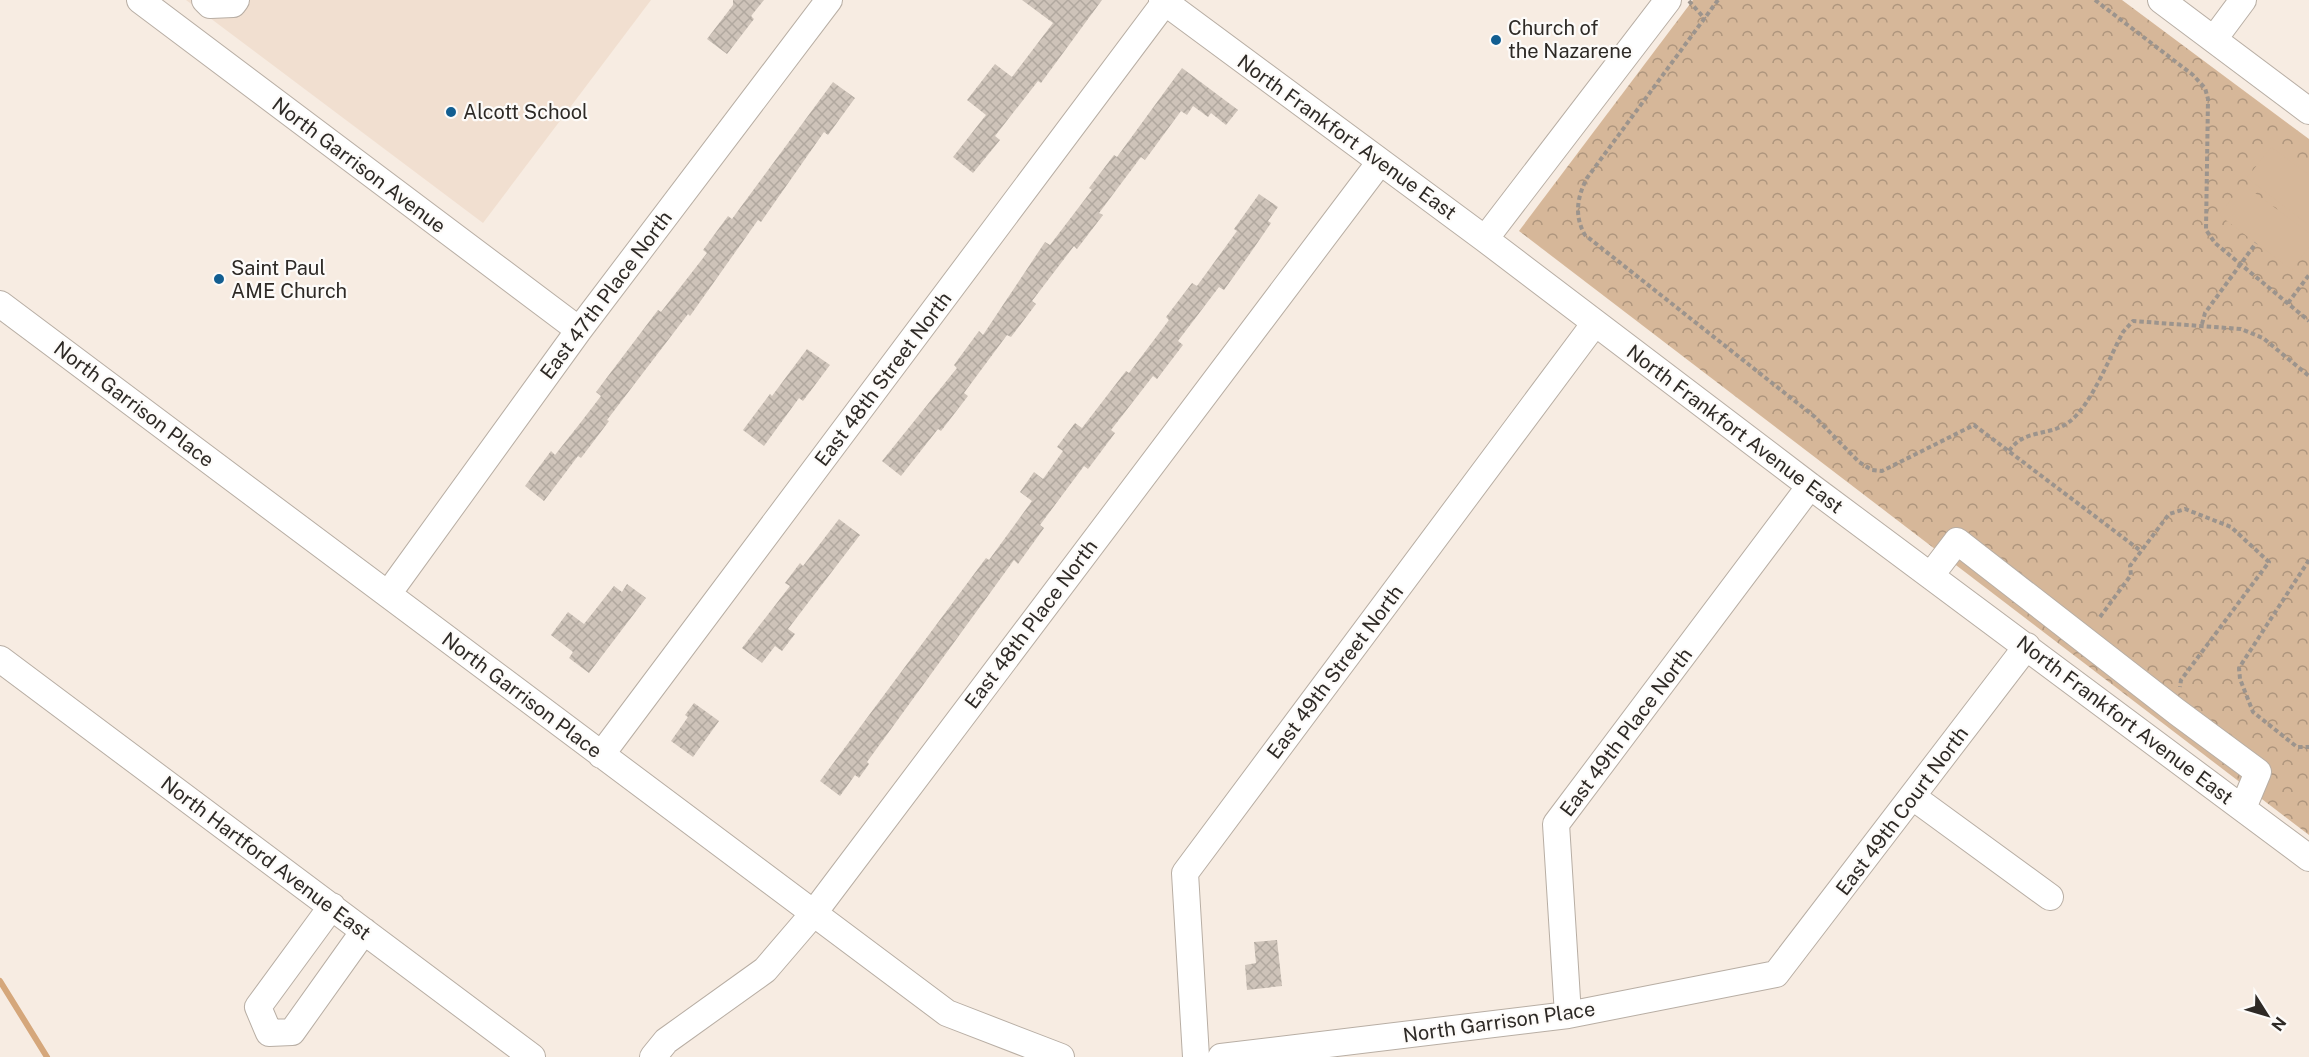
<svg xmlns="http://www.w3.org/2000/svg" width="2309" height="1057" font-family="'Public Sans',sans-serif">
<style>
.built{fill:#f1dfd0}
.forest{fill:url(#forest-crowns)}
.pitch{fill:#d6b799}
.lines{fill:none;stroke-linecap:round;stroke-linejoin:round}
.stream{stroke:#d5a77b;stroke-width:6}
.building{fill:url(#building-cross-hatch)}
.minor-casing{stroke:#b8aea4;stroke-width:28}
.path{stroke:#9c948d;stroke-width:4;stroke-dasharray:4.5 3;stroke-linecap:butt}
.minor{stroke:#fff;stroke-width:26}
.poi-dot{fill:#125e91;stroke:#fdfbf9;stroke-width:2}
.labels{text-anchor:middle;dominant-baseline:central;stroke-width:4.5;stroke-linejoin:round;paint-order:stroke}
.poi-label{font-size:20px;fill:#2e2a26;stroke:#fdfbf9;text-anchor:start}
.street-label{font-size:20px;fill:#2e2a26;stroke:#fdfbf9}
</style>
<defs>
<pattern id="forest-crowns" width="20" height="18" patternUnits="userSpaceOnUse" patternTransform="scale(1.5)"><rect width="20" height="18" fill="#d6b799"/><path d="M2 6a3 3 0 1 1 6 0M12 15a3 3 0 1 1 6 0" fill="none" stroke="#ae957d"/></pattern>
<pattern id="building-cross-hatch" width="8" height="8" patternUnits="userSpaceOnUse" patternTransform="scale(1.5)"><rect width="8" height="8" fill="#cec3b9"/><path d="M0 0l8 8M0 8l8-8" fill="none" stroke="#b1a89f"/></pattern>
</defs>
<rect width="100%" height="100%" fill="#f7ece2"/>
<path class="built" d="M186 0H651L483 223Z"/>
<path class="forest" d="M1693 0H2122L2309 139V835L1519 231Z"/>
<path class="pitch" d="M2271 147 2309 175V225L2247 178Z
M2243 184 2309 233V247L2292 270 2219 215Z"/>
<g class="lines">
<path class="stream" d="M0 981 47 1057"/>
</g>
<path class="building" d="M733 0H764L751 16 754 19 727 54 707 39 733 5Z
M1022 0H1102L1041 83 1038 81 995 136 1000 140 973 173 953 157 986 115 967 100 995 64 1012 77 1053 23Z
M1182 68 1238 110 1226 125 1211 113 1208 117 1193 106 1187 115 1181 111 1145 160 1141 157 1099 213 1103 215 1077 249 1074 246 1032 301 1036 304 1011 337 1007 335 964 393 968 396 941 431 938 429 901 476 882 461 957 368 954 365 979 331 983 335 1045 242 1050 245 1092 190 1089 188 1114 155 1117 157Z
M833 82 855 98 828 135 824 132 761 222 758 220 690 316 688 314 607 420 609 421 581 458 578 456 544 501 525 486 551 451 555 455 581 422 601 396 596 392 658 310 661 312 707 253 703 250 728 216 732 219Z
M1259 194 1278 207 1268 221 1271 223 1249 255 1224 290 1219 287 1178 341 1183 345 1157 379 1153 376 1111 430 1115 433 1088 469 1084 466 1040 525 1044 528 1018 564 1014 560 867 762 869 764 859 778 855 775 840 796 820 781 986 558 989 560 1032 501 1020 492 1034 472 1043 479 1063 451 1057 447 1075 423 1082 428 1126 371 1129 373 1169 320 1166 317 1192 283 1197 286 1237 231 1234 229Z
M807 349 830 365 803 401 799 398 764 446 743 430 770 394 772 396Z
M839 519 860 535 788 629 795 634 782 651 775 646 762 663 742 648 790 586 785 583 800 563 803 566Z
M627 584 646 598 589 673 569 658 573 652 551 635 568 612 584 624 614 586 622 592Z
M694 703 719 721 693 757 671 741 688 717 685 715Z
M1277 940 1282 986 1247 990 1245 965 1256 963 1254 942Z"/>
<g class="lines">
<g class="minor-casing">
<path id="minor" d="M140 0 579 330
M205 0 210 5 233 4 236 0
M1162 0 1485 239 1810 486 2309 858
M2161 0 2309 111
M2214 39 2243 0
M1485 239 1668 0
M0 304 947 1013 1061 1057
M1931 575 1957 541 2177 712 2258 772 2243 808
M388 594 579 330 829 0
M0 659 532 1057
M601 755 1165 2
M1913 797 2050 897
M332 906 258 1007 269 1033 292 1032 364 931
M1568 1015 1556 824 1810 486
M653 1057 666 1041 765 970 813 914 1380 162
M1196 1057 1185 873 1595 323
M1221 1057 1568 1015 1776 974 2027 646"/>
</g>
<path class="path" d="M1718 0 1587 178C1577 197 1574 216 1585 235L1815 417 1859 462 1872 470 1882 471 1974 425 2141 551
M2095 0 2193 75 2205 88 2208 99 2206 230 2215 243 2309 321
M1689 1 1705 19
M2288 303 2309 275
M2202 324 2205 313 2256 243
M2009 451C2025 428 2049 437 2069 422 2091 406 2110 356 2123 332L2133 321 2241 329 2263 338 2309 376
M2309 560 2239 668 2240 679 2253 712 2297 747H2309
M2100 617 2131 575 2130 566 2169 514 2185 509 2231 527 2269 562 2181 680 2180 687"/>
<use href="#minor" class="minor"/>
</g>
<g class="poi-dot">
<circle cx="1496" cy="40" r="6"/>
<circle cx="451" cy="112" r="6"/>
<circle cx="219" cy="279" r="6"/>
</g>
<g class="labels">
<g class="poi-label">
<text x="1508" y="28">Church of<tspan x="1508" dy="23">the Nazarene</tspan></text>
<text x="463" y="112">Alcott School</text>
<text x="231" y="268">Saint Paul<tspan x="231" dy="23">AME Church</tspan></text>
</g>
<g class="street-label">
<text transform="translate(1347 137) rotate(36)">North Frankfort Avenue East</text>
<text transform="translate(359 165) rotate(37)">North Garrison Avenue</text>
<text transform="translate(606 295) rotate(-53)">East 47th Place North</text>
<text transform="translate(883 379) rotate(-53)">East 48th Street North</text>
<text transform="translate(134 404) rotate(37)">North Garrison Place</text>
<text transform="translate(1735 429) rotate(37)">North Frankfort Avenue East</text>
<text transform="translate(1031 624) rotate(-53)">East 48th Place North</text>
<text transform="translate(1335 672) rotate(-53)">East 49th Street North</text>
<text transform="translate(522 695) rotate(37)">North Garrison Place</text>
<text transform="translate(2125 720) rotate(37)">North Frankfort Avenue East</text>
<text transform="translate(1626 732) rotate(-53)">East 49th Place North</text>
<text transform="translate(1902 811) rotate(-53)">East 49th Court North</text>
<text transform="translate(266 858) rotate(37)">North Hartford Avenue East</text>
<text transform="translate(1499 1022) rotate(-8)">North Garrison Place</text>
</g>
</g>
<g transform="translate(2267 1015) rotate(127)" stroke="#fdfbf9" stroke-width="4.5" paint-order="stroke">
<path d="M0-4.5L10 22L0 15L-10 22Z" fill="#2e2a26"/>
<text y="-9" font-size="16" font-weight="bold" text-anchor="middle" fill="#2e2a26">N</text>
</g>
</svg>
